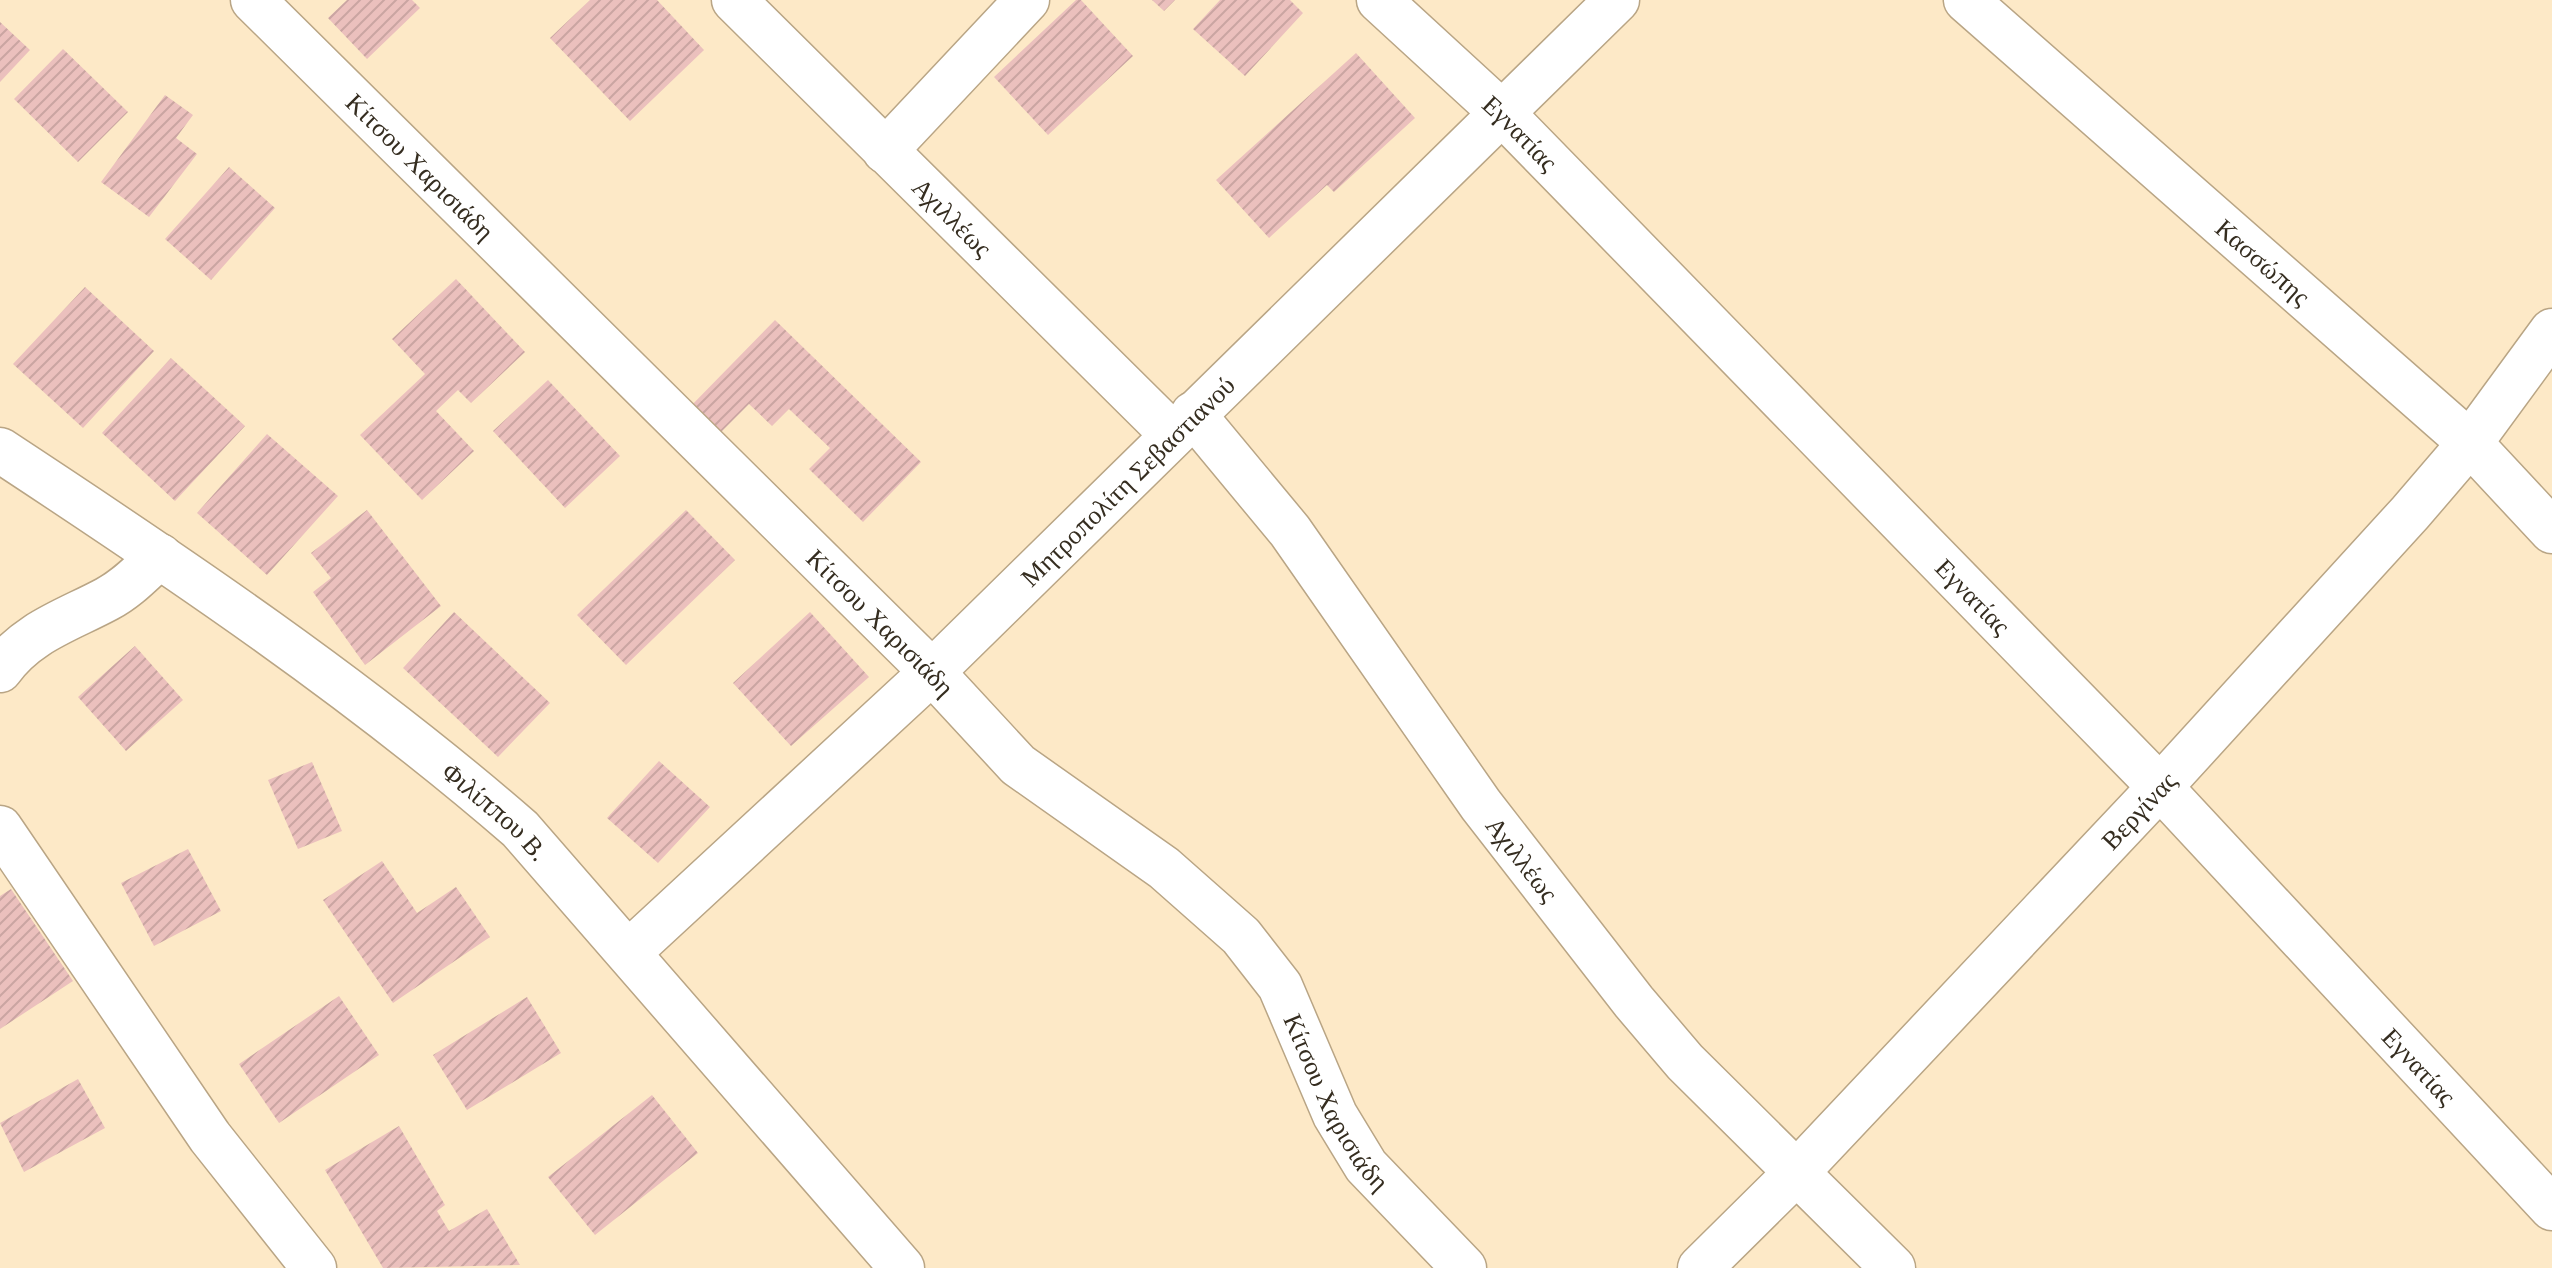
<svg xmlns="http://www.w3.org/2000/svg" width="2552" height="1268" font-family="Lora,serif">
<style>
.building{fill:url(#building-hatch)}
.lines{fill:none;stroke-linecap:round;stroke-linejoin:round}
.minor-casing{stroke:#b9a585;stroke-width:47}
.tertiary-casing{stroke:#b9a585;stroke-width:47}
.minor{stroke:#fff;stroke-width:44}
.tertiary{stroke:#fff;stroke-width:44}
.labels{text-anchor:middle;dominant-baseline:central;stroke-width:6;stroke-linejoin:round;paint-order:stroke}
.street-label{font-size:26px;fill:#352d20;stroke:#fff}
</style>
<defs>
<pattern id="building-hatch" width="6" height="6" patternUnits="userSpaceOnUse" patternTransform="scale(2)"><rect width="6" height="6" fill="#ebc0bd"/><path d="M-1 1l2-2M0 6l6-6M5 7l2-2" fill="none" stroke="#caa5a2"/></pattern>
</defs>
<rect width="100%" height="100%" fill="#fde9c7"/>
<path class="building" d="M347 0H412L420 8 367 59 328 18Z
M590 0H657L704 50 630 121 550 38Z
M1076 0H1081L1133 56 1048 135 994 77Z
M1152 0H1175L1164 11Z
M1220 0H1290L1303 13 1245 76 1193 29Z
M0 22 30 50 0 82Z
M63 49 128 112 78 162 14 99Z
M1356 53 1415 118 1334 192 1327 185 1269 238 1216 180Z
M165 95 193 115 176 138 197 154 149 217 101 182Z
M229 167 275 208 211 280 165 239Z
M456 279 525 352 471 403 458 390 436 411 474 451 422 500 360 435 425 374 392 339Z
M85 287 154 351 83 428 13 364Z
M775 320 921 462 863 522 809 469 830 448 789 409 772 426 749 404 715 438 687 410Z
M171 358 245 426 175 501 102 433Z
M548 380 620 456 565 508 493 431Z
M267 434 338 496 267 575 197 513Z
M367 510 441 606 365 665 313 592 331 578 311 553Z
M686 510 735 560 626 665 577 615Z
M454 612 550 703 498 757 403 668Z
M810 612 869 677 791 746 733 683Z
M135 646 183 700 126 751 78 697Z
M659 761 710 807 658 863 607 818Z
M312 762 342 831 298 849 268 780Z
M188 849 221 911 154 946 121 883Z
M382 861 417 913 456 887 490 937 393 1003 323 900Z
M11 889 73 981 0 1029V896Z
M339 996 379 1055 279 1123 239 1064Z
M527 997 561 1053 467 1110 433 1055Z
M78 1079 105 1128 24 1172 0 1123Z
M652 1095 698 1153 595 1235 548 1177Z
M399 1126 445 1205 437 1211 449 1231 487 1209 520 1265 383 1268 325 1170Z"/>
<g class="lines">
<g class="minor-casing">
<g id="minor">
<path id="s1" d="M253 0 932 672 1018 765 1164 868 1241 936 1280 986 1335 1115 1366 1166 1464 1268"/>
<path id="s2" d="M734 0 1172 434"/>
<path id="s3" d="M1379 0 1501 112 2160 787 2552 1208"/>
<path id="s4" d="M1966 0 2470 443 2552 531"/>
<path d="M885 151 1027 0"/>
<path id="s5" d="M1193 414 1290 531 1481 805 1634 1002 1685 1062 1893 1268"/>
<path d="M0 670C27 632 68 620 107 599 128 588 143 571 160 556"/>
<path d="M0 828 210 1137 314 1268"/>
<path id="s6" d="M629 952 932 672 1617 0"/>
<path id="s7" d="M1700 1268 1797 1172 2160 787 2410 513 2470 443 2552 331"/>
</g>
</g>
<g class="tertiary-casing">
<g id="tertiary">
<path id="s8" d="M0 450C178 567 359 689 520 829L902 1268"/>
</g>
</g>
<use href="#minor" class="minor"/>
<use href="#tertiary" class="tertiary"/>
</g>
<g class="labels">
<g class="street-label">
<text stroke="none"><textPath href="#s3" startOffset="194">Εγνατίας</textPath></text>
<text stroke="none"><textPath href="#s1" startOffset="236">Κίτσου Χαρισιάδη</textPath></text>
<text stroke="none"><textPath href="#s2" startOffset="308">Αχιλλέως</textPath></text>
<text stroke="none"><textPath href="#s4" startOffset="396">Κασσώπης</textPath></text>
<text stroke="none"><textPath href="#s6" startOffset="686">Μητροπολίτη Σεβαστιανού</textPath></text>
<text stroke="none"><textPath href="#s3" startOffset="842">Εγνατίας</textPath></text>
<text stroke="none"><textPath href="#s1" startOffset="884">Κίτσου Χαρισιάδη</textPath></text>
<text stroke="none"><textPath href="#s7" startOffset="634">Βεργίνας</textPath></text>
<text stroke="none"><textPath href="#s8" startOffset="614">Φιλίππου Β.</textPath></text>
<text stroke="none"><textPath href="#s5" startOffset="554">Αχιλλέως</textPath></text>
<text stroke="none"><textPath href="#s3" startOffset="1490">Εγνατίας</textPath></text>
<text stroke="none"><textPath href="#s1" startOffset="1556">Κίτσου Χαρισιάδη</textPath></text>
</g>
</g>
</svg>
